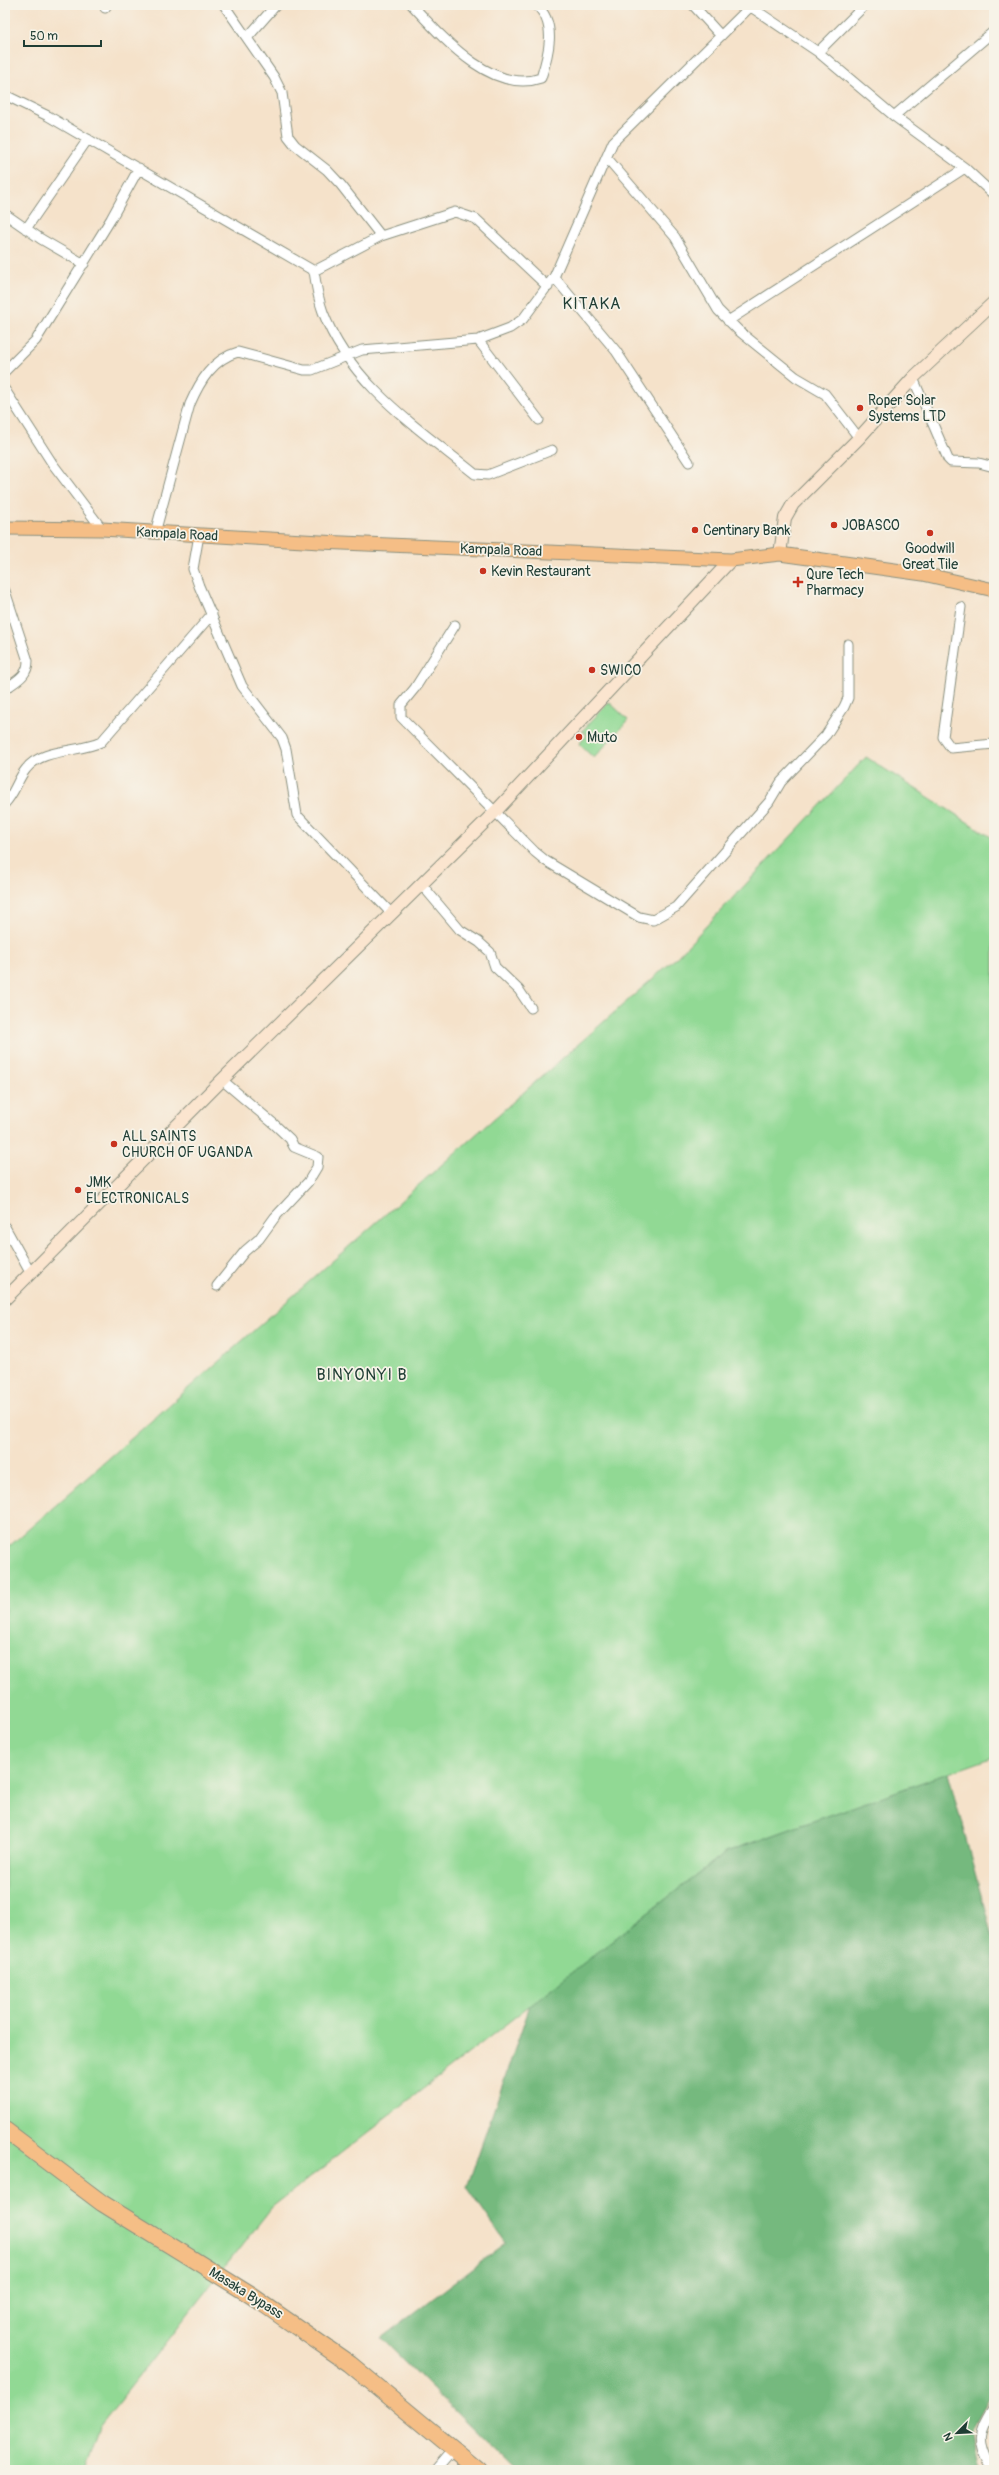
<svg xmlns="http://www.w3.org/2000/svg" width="999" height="2475" font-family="Pangolin,sans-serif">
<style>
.green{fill:#91d994;stroke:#588b64}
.forest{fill:#74b97e;stroke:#4a7b59}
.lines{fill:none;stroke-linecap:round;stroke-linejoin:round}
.street-casing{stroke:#8a907f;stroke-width:11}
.secondary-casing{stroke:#8a907f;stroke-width:14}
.primary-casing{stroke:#8a907f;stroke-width:15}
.highway-casing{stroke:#8a907f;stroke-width:18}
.street{stroke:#fff;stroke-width:9}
.secondary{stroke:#fbe5cf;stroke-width:12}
.primary{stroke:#f5be86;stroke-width:13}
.highway{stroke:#f5be86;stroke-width:16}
.poi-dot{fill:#c8321e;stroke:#f7f3e8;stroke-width:1.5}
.labels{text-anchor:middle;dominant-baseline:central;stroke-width:3.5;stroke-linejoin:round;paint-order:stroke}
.poi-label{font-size:14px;fill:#1f3d34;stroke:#f7f3e8;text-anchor:start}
.street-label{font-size:14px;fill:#1f3d34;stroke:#f7f3e8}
.quarter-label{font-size:16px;letter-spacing:1px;fill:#1f3d34;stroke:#f7f3e8}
</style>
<rect width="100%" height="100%" fill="#f7f3e8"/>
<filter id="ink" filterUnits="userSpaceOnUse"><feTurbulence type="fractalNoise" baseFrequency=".025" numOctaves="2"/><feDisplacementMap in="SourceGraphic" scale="8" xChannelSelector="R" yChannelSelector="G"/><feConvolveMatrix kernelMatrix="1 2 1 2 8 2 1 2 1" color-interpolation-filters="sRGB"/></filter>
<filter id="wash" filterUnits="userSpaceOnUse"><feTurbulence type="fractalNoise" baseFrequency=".012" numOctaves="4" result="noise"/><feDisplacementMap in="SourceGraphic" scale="16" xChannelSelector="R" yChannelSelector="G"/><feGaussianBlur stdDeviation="0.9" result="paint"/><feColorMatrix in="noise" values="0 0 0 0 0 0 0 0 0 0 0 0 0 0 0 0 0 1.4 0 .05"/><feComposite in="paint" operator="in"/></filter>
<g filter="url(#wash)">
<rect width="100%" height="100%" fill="#f5e2ca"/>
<path class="green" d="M609 702 628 720 594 758 579 744 587 735 582 731Z
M866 757 994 839V1757L726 1852 272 2207 99 2427 84 2470H5V1550L676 958Z"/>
<path class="forest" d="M948 1773 994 1943V2390L973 2428 982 2470H514L381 2338 506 2243 467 2187 530 2005 726 1852Z"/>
</g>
<g filter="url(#ink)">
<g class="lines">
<g class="street-casing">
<path id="street" d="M224 5 274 77 282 93 288 136 295 145 327 170 341 185 381 236
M412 5C442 37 492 95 541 78 548 56 558 23 536 5
M693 5 721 36
M748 5 818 52 894 116 965 168 994 195
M105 8 107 5
M247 38 276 5
M818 52 865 5
M5 95 48 116 314 271 381 236 455 212 476 219 548 287
M894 116 994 31
M607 158 675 237 718 310 739 331 796 377 825 394 859 438
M5 214 41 239 84 264
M26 229 88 139
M314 271C316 285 318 299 323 312 350 384 417 427 475 474L488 475 552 450
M554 277 616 351 689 462
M728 321 965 168
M478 340 539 420
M5 371 36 340 111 219 139 168
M913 378 948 459 951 462 979 463 994 467
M5 390 52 463 102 529
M155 533 190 404C200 381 213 359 238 352L304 370H312L362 350 478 340 510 328 523 319 554 277 613 142 750 7
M199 535 193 569 199 586 242 686 282 738 286 749 297 815 392 914
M5 591 28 661C28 676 16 681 5 689
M961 607 943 737 951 748 994 744
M455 625 415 688 401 705V717L535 852 546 861 639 917 653 920 676 907 769 802 781 782 826 735 844 707 848 698V644
M5 803C15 793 17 780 26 769 42 748 78 753 101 742L212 614
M422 885 460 930 479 942 490 952 495 967 519 990 531 1008
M5 1227 31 1274
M217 1286 245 1251 259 1239 275 1217 308 1182 317 1167 318 1157 294 1147 290 1139 274 1124 222 1080
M436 2470 454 2449
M992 2470C979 2439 976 2437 994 2407"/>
</g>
<g class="secondary-casing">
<path id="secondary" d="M780 554 785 518 793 504 859 438 913 378 994 302
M5 1299 222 1080 496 811 731 560"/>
</g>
<g class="primary-casing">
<path id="primary" d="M5 528 102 529 320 542 731 560 780 554 923 574 994 590"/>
</g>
<g class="highway-casing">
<path id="highway" d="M5 2130 102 2203 252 2296 350 2364 478 2470"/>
</g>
<use href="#street" class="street"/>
<use href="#secondary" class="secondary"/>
<use href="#primary" class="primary"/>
<use href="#highway" class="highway"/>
</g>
</g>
<g class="poi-dot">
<circle cx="860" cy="408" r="4"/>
<circle cx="834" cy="525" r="4"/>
<circle cx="695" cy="530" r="4"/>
<circle cx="930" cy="533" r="4"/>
<circle cx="483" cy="571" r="4"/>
<path d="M796 576h4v4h4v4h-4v4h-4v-4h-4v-4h4z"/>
<circle cx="592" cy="670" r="4"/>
<circle cx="579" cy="737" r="4"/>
<circle cx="114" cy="1144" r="4"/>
<circle cx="78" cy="1190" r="4"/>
</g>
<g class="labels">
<g class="poi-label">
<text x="868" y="400">Roper Solar<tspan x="868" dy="16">Systems LTD</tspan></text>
<text x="842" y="525">JOBASCO</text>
<text x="703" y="530">Centinary Bank</text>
<text x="930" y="548" text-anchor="middle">Goodwill<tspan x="930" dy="16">Great Tile</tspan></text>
<text x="491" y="571">Kevin Restaurant</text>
<text x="806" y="574">Qure Tech<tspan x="806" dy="16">Pharmacy</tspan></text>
<text x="600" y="670">SWICO</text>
<text x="587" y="737">Muto</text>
<text x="122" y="1136">ALL SAINTS<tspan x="122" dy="16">CHURCH OF UGANDA</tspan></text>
<text x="86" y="1182">JMK<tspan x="86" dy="16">ELECTRONICALS</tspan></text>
</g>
<g class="street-label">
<text transform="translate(177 534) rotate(3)">Kampala Road</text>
<text transform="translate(501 550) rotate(2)">Kampala Road</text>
<text transform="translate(246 2293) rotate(32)">Masaka Bypass</text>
</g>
<g class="quarter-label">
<text x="592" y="304">KITAKA</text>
<text x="362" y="1375">BINYONYI B</text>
</g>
</g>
<rect width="999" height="2475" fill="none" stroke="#f7f3e8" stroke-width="20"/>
<g transform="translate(957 2433) rotate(246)" stroke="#f7f3e8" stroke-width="3" paint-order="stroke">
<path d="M0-3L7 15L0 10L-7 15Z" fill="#1f3d34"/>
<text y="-6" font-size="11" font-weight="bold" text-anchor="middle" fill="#1f3d34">N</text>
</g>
<path d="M24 40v6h77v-6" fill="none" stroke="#1f3d34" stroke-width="2"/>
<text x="30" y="40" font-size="12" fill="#1f3d34" stroke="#f7f3e8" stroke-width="3" paint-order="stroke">50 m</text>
</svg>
